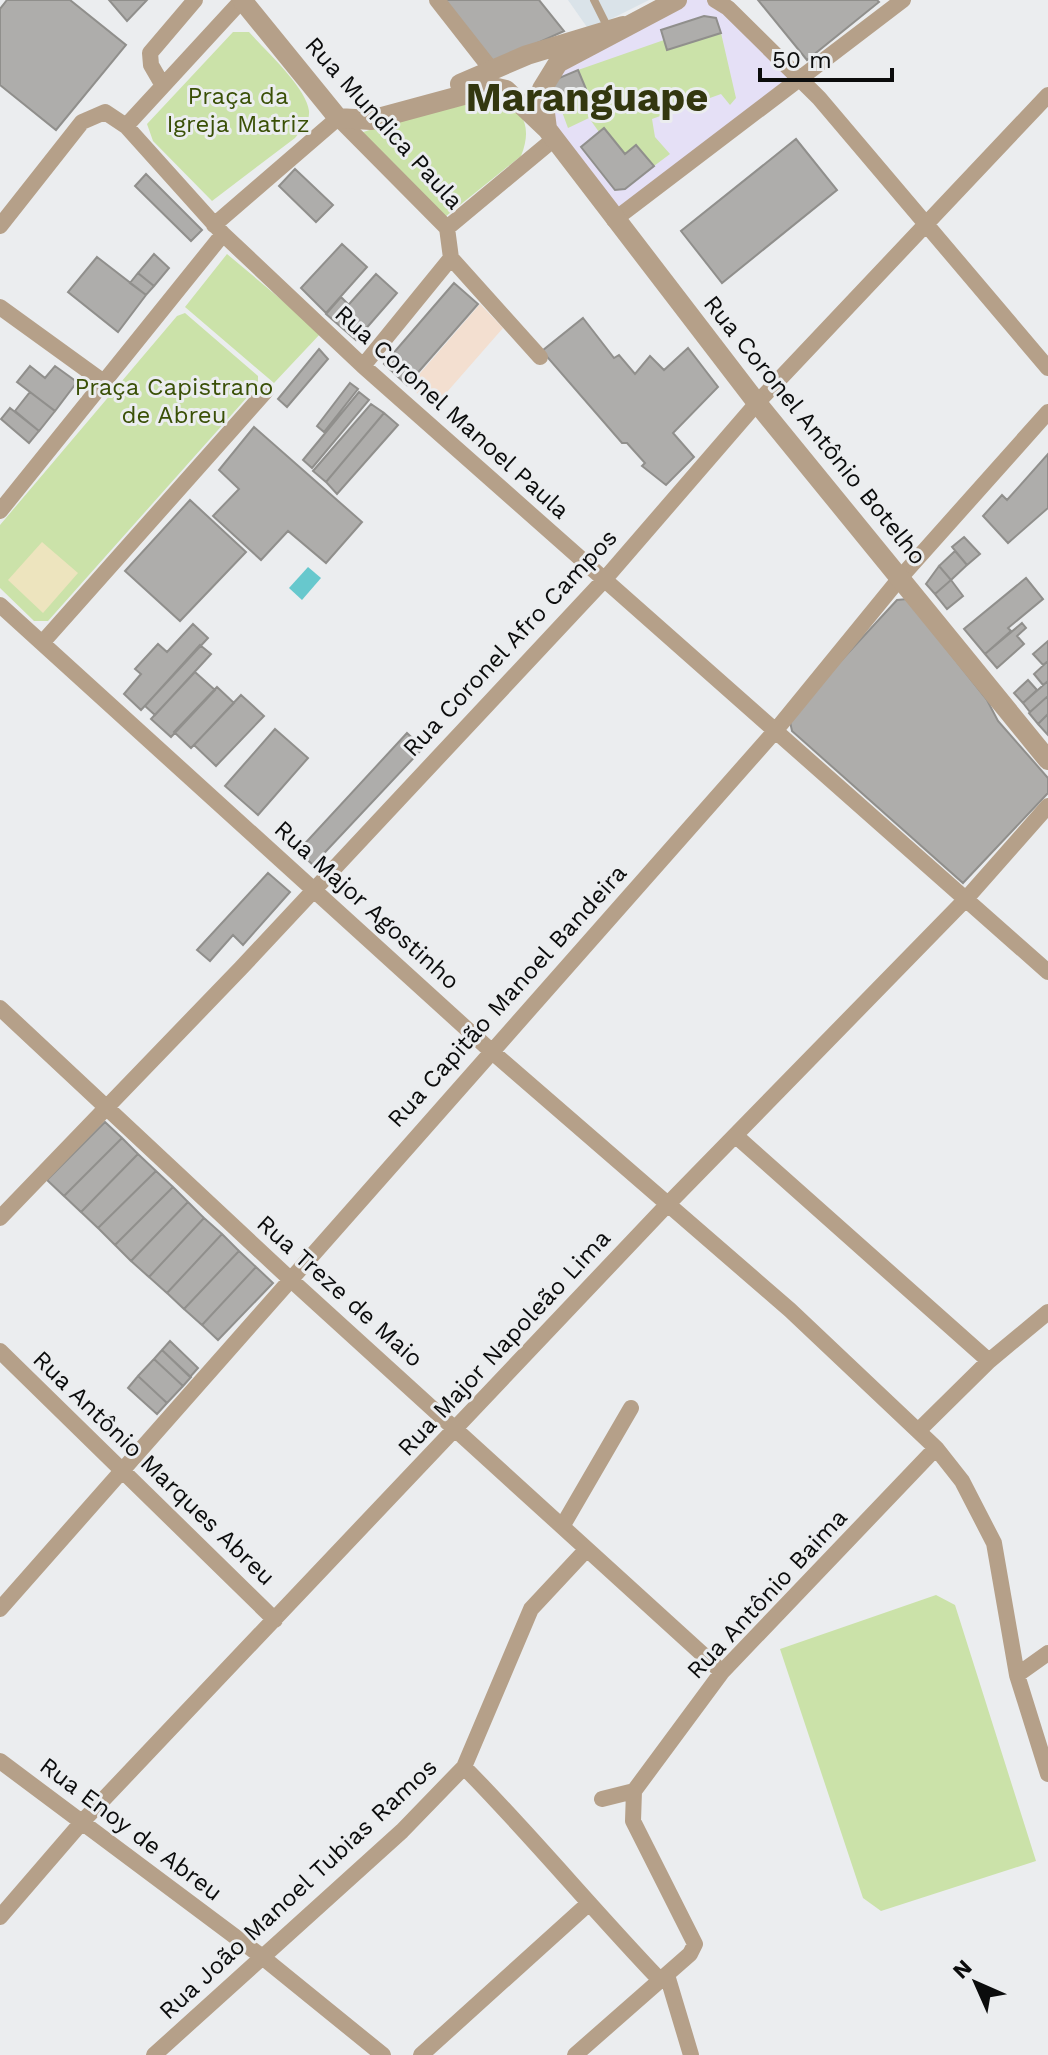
<svg xmlns="http://www.w3.org/2000/svg" width="1048" height="2055" font-family="'Work Sans',sans-serif">
<style>
.commercial{fill:#e5e0f6}
.built{fill:#dae3e9}
.education{fill:#f3dfd0}
.green{fill:#cbe2a9}
.sand{fill:#ede4be}
.water{fill:#67c8cd}
.building{fill:#aeadab;stroke:#908f8c;stroke-width:2}
.lines{fill:none;stroke-linecap:round;stroke-linejoin:round}
.service{stroke:#b5a089;stroke-width:8}
.minor{stroke:#b5a089;stroke-width:16}
.tertiary{stroke:#b5a089;stroke-width:20}
.labels{text-anchor:middle;dominant-baseline:central;stroke-width:6;stroke-linejoin:round;paint-order:stroke}
.park-label{font-size:24px;fill:#3a5007;stroke:#ebedef}
.street-label{font-size:24px;fill:#0b0c0c;stroke:#ebedef}
.town-label{font-size:40px;font-weight:bold;fill:#33370f;stroke:#ebedef}
</style>
<rect width="100%" height="100%" fill="#ebedef"/>
<path class="commercial" d="M677 0H715L798 77 614 220 547 129 548 76Z"/>
<path class="built" d="M568 0H649L589 30Z"/>
<path class="education" d="M480 304 503 328 433 408 409 386Z"/>
<path class="green" d="M233 32H249C265 50 307 88 309 111 310 122 302 130 295 138L212 201 153 141 147 124Z
M721 33 736 98 730 105 721 94 652 119 655 137 670 154 654 166 637 145 625 154 605 129 599 132 589 118 568 128 558 101 585 89 578 70 664 40 668 50Z
M481 94C516 101 536 119 521 156L440 221 354 135Z
M227 254 321 333 274 383 185 307Z
M185 313 258 376V385L48 621H34L0 588V525L177 316Z
M936 1595 955 1605 1036 1861 881 1911 863 1898 780 1649Z"/>
<path class="sand" d="M42 542 78 573 43 613 8 580Z"/>
<path class="water" d="M308 567 321 578 302 600 289 588Z"/>
<path class="building" d="M7 0H70L126 45 56 130 0 85V9Z
M109 0H147L127 21Z
M444 0H539L564 31 493 63Z
M758 0H877L879 2 807 60Z
M704 16 716 18 721 33 667 50 661 30Z
M578 70 586 89 558 101 552 81Z
M604 128 625 154 636 145 654 166 625 189 615 190 581 147Z
M796 139 837 190 722 283 681 231Z
M295 169 333 205 316 222 279 186Z
M146 174 202 230 191 241 135 186Z
M342 244 367 267 326 313 301 288Z
M154 254 169 268 154 286 138 273Z
M97 257 146 295 118 332 68 292Z
M138 273 154 286 146 295 130 283Z
M376 274 397 293 356 340 334 321Z
M454 283 478 304 407 385 384 364Z
M341 297 348 304 333 320 326 314Z
M583 318 614 358 619 355 635 374 650 356 664 370 688 348 718 387 673 433 694 457 666 485 642 466 645 463 627 443H622L542 351Z
M319 349 328 359 287 407 278 399Z
M30 366 45 378 55 366 77 382 55 411 17 382Z
M350 383 358 389 324 432 317 426Z
M30 392 55 411 39 431 15 411Z
M359 392 369 400 312 468 303 460Z
M371 404 384 413 326 482 313 471Z
M10 408 39 431 29 443 1 419Z
M384 413 398 425 337 494 326 482Z
M254 427 362 522 326 563 288 531 261 560 213 516 239 489 219 470Z
M1048 454V508L1008 543 983 516 1002 495 1007 500Z
M190 500 246 552 180 621 125 571Z
M964 537 980 554 967 565 952 547Z
M955 551 967 565 951 580 939 566Z
M939 566 951 580 935 594 926 584Z
M1026 578 1043 599 1008 628 1011 631 985 654 964 629Z
M951 580 963 596 947 609 935 594Z
M907 599 987 700 998 721 1048 778V793L963 883 792 731 789 717 897 600Z
M1022 623 1026 628 1017 636 1024 644 997 668 985 654Z
M193 624 208 638 141 710 124 694 141 674 135 669 158 644 167 652Z
M1048 641V661L1043 665 1033 654Z
M200 645 211 654 155 715 145 706Z
M1048 661V681L1043 685 1034 674Z
M195 672 215 690 171 737 151 719Z
M1028 680 1037 690 1023 703 1014 693Z
M1048 681V696L1030 712 1023 703Z
M217 687 234 703 191 748 174 732Z
M241 695 264 716 216 766 194 745Z
M1048 696V714L1038 724 1029 713Z
M1048 714V735L1038 724Z
M275 729 308 758 258 815 225 786Z
M407 733 423 748 313 865 298 851Z
M268 873 290 892 243 945 233 935 210 961 197 950Z
M105 1122 122 1138 64 1196 47 1180Z
M122 1138 138 1154 81 1212 64 1196Z
M138 1154 156 1171 98 1228 81 1212Z
M156 1171 173 1187 115 1245 98 1228Z
M173 1187 188 1202 131 1261 115 1245Z
M188 1202 204 1218 149 1277 131 1261Z
M204 1218 222 1234 167 1293 149 1277Z
M222 1234 239 1251 184 1309 167 1293Z
M239 1251 256 1267 202 1325 184 1309Z
M256 1267 273 1283 218 1340 202 1325Z
M170 1341 198 1368 190 1377 162 1350Z
M162 1350 191 1377 183 1386 154 1359Z
M154 1359 183 1386 167 1403 138 1376Z
M138 1376 167 1403 157 1414 128 1388Z"/>
<g class="lines">
<path class="service" d="M594 0 608 28"/>
<path class="minor" d="M437 0 491 69
M715 0 728 8 819 98 1048 368
M162 84 151 65 150 53 195 0
M126 126 223 234 363 366 1048 972
M614 220 903 0
M214 225 338 118 447 228 451 258 540 357
M0 226 82 122 105 112 126 126 242 0
M447 228 554 139
M0 307 105 383
M363 366 451 258
M0 511 223 234
M0 605 490 1050 790 1310 936 1448 962 1481 994 1543 1017 1675 1048 1774
M42 643 266 391
M0 1008 290 1279 722 1672
M736 1136 989 1361
M0 1218 241 968 604 580 757 403 1048 95
M0 1351 275 1620
M918 1431 989 1361 1048 1312
M563 1525 631 1408
M0 1609 776 730 900 578 1048 412
M1017 1675 1048 1653
M0 1761 261 1956 383 2055
M464 1767C532 1836 593 1910 660 1980
M602 1799 634 1791
M0 1917 82 1822 667 1205 965 900 1048 806
M667 1975 691 2055
M154 2055 402 1831 464 1767 531 1609 587 1549
M421 2055 587 1905
M575 2055 690 1954 695 1944 633 1821 634 1791 722 1672 936 1448"/>
<path class="tertiary" d="M242 0 338 118 371 120 493 87 506 90 547 129 757 403 1048 760
M460 84 527 55 623 26
M547 129 542 89 558 63 677 0"/>
</g>
<g class="labels">
<g class="park-label">
<text x="238" y="96">Praça da<tspan x="238" dy="28">Igreja Matriz</tspan></text>
<text x="174" y="387">Praça Capistrano<tspan x="174" dy="28">de Abreu</tspan></text>
</g>
<g class="street-label">
<text transform="translate(384 123) rotate(48)">Rua Mundica Paula</text>
<text transform="translate(452 412) rotate(42)">Rua Coronel Manoel Paula</text>
<text transform="translate(815 430) rotate(51)">Rua Coronel Antônio Botelho</text>
<text transform="translate(510 643) rotate(-47)">Rua Coronel Afro Campos</text>
<text transform="translate(367 905) rotate(42)">Rua Major Agostinho</text>
<text transform="translate(507 996) rotate(-48)">Rua Capitão Manoel Bandeira</text>
<text transform="translate(340 1291) rotate(42)">Rua Treze de Maio</text>
<text transform="translate(504 1343) rotate(-47)">Rua Major Napoleão Lima</text>
<text transform="translate(154 1468) rotate(44)">Rua Antônio Marques Abreu</text>
<text transform="translate(767 1594) rotate(-47)">Rua Antônio Baima</text>
<text transform="translate(131 1829) rotate(37)">Rua Enoy de Abreu</text>
<text transform="translate(298 1889) rotate(-43)">Rua João Manoel Tubias Ramos</text>
</g>
<g class="town-label">
<text x="587" y="97">Maranguape</text>
</g>
</g>
<g transform="translate(976 1983) rotate(315)" stroke="#ebedef" stroke-width="6" paint-order="stroke">
<path d="M0-6L14 30L0 20L-14 30Z" fill="#0b0c0c"/>
<text y="-12" font-size="22" font-weight="bold" text-anchor="middle" fill="#0b0c0c">N</text>
</g>
<path d="M760 68v12h132v-12" fill="none" stroke="#0b0c0c" stroke-width="4"/>
<text x="772" y="68" font-size="24" fill="#0b0c0c" stroke="#ebedef" stroke-width="6" paint-order="stroke">50 m</text>
</svg>
